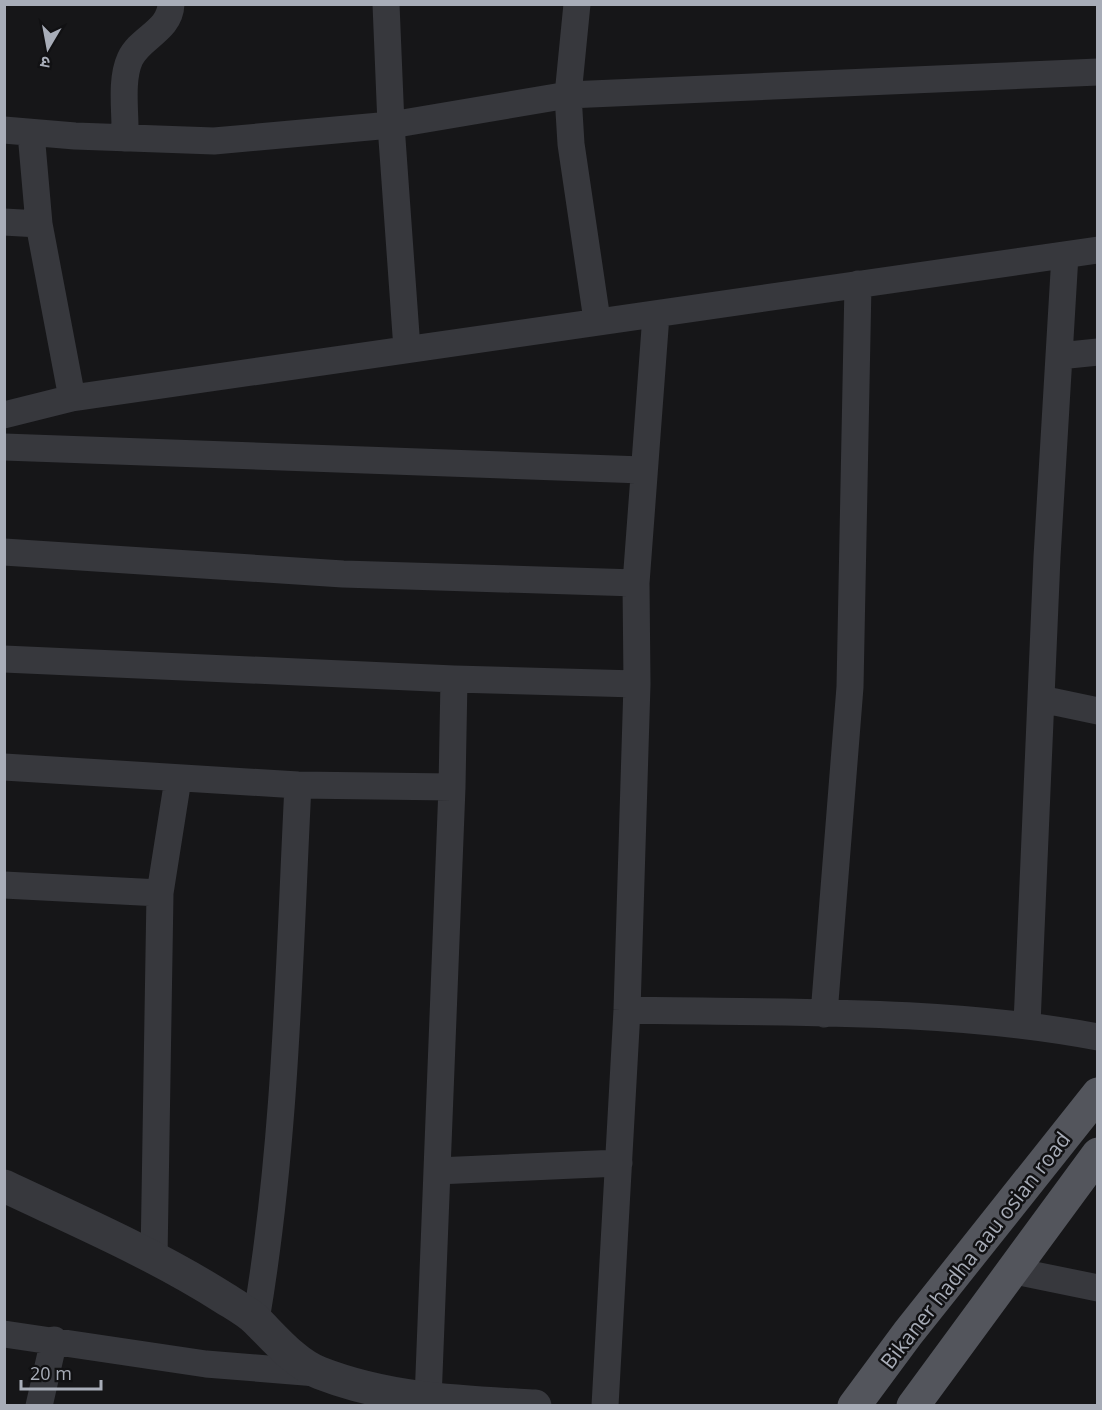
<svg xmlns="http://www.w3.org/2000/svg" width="1102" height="1410" font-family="'Open Sans','Noto Sans Devanagari',sans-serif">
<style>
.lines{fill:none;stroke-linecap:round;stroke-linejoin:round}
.minor{stroke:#37383d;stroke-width:27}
.tertiary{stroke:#37383d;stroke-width:33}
.primary{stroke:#53555c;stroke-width:33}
.labels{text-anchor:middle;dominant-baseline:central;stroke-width:5;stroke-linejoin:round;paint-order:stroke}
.street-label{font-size:21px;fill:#a8adb8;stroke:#111113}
</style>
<rect width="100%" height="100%" fill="#161618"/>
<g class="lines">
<path class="minor" d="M386 4 391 125 407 349
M577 4 568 95 571 144 597 320
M4 130 75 136 214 141 391 125 568 95 1098 72
M31 133 39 224 72 398
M125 138C126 114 120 81 130 59 140 37 170 31 171 4
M4 222 39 224
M1059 356 1098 352
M4 415 72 398 1098 250
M4 447 643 470
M4 552 343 574 636 583
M4 659 454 679 637 684
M1041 699 1098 711
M4 767 298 785 452 787
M4 885 160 893
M627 1010C783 1013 944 1008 1098 1037
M824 1014 850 687 858 284
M1027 1024 1047 557 1065 255
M437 1171 619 1163
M154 1259 160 893 178 779
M1010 1270 1098 1288
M256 1320C286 1144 289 963 298 785
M4 1334 206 1364 317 1373
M428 1400 452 787 454 679
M39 1406 54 1340
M605 1406 627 1010 637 684 636 583 656 315"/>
<path class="tertiary" d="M4 1186C78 1221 155 1254 224 1298 235 1305 248 1312 257 1321 275 1339 296 1364 320 1373 389 1400 462 1402 535 1406"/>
<path class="primary" d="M854 1406 908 1333 1098 1094
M913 1406 1098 1154"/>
</g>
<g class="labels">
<g class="street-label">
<text transform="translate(975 1250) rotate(-52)">Bikaner hadha aau osian road</text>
</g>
</g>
<rect width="1102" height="1410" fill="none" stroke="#a8adb8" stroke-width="12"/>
<g transform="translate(48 48) rotate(190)" stroke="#111113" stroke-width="4.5" paint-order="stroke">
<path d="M0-4.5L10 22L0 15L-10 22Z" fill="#a8adb8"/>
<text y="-9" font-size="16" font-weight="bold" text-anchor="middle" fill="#a8adb8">उ</text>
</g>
<path d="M21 1380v9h80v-9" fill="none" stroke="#a8adb8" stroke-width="3"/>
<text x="30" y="1380" font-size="18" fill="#a8adb8" stroke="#111113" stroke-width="4.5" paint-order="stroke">20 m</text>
</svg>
